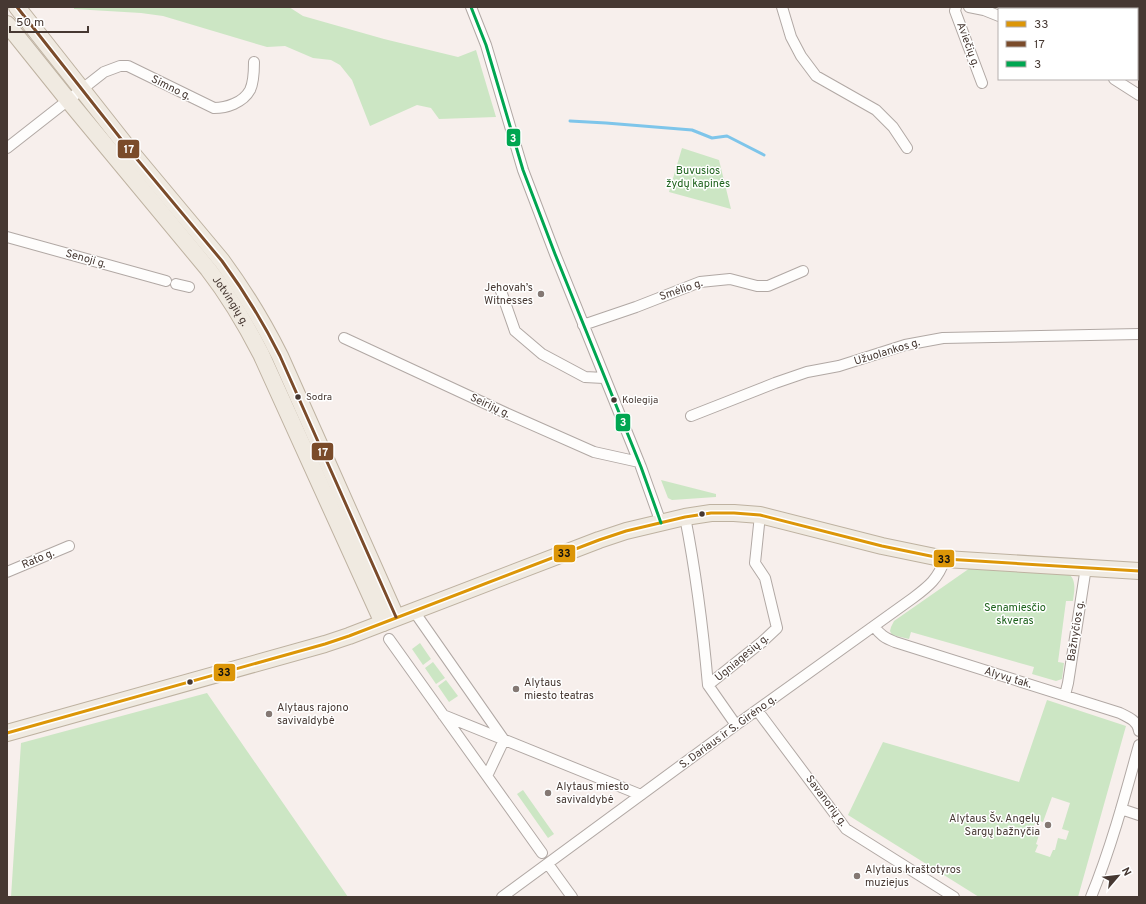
<svg xmlns="http://www.w3.org/2000/svg" width="1146" height="904" font-family="Overpass,sans-serif">
<style>
.green{fill:#cce6c4;fill-rule:evenodd}
.lines{fill:none;stroke-linecap:round;stroke-linejoin:round}
.stream{stroke:#7ec5ea;stroke-width:3}
.street-casing{stroke:#b1a8a4;stroke-width:12}
.secondary-casing{stroke:#b1a8a4;stroke-width:16}
.primary-casing{stroke:#beb2a1;stroke-width:18}
.street{stroke:#fefdfc;stroke-width:10}
.secondary{stroke:#fefdfc;stroke-width:14}
.primary{stroke:#f0eae1;stroke-width:16}
.bus-1-casing{stroke:#fff;stroke-width:6}
.bus-2-casing{stroke:#fff;stroke-width:6}
.bus-3-casing{stroke:#fff;stroke-width:6}
.bus-1{stroke:#dc9608;stroke-width:3}
.bus-2{stroke:#7a4b2a;stroke-width:3}
.bus-3{stroke:#00a651;stroke-width:3}
.poi-dot{fill:#847873;stroke:#fff;stroke-width:1.5}
.bus-dot{fill:#463832;stroke:#fff;stroke-width:1.5}
.labels{text-anchor:middle;dominant-baseline:central;stroke-width:3;stroke-linejoin:round;paint-order:stroke}
.bus-label{font-size:10px;fill:#463832;stroke:#fff;text-anchor:start}
.street-label{font-size:11px;fill:#463832;stroke:#fff}
.park-label{font-size:11px;fill:#1e621d;stroke:#fff}
.poi-label{font-size:11px;fill:#463832;stroke:#fff;text-anchor:start}
.line-badge{stroke:#fff;stroke-width:1.5}
.badge-label{font-size:11px;text-anchor:middle;font-weight:bold;fill:#fff}
.pale-badge-label{font-size:11px;text-anchor:middle;font-weight:bold;fill:#111}
</style>
<rect width="100%" height="100%" fill="#f7efec"/>
<path class="green" d="M74 7H289L303 16 384 39 458 57 476 50 496 117 439 119 431 108 417 105 370 126 352 80 340 65 331 60 313 58 285 46 267 47 163 16 141 13 74 9Z
M682 148 719 160 731 209 669 192Z
M661 480 716 494V497L672 500 668 498Z
M970 568 1069 574C1077 581 1074 592 1073 601H1066L1058 662 1064 663 1062 679 1056 681 1032 674 1034 667 911 632 909 639 892 635 890 631 891 627 894 621Z
M420 643 431 659 423 665 412 649Z
M433 662 445 678 436 684 425 668Z
M446 680 458 696 449 702 438 686Z
M207 693 348 897H11L21 743Z
M1047 700 1126 726 1078 897H979L848 815 883 742 1019 782ZM1052 797 1070 803 1062 829 1069 831 1066 840 1058 838 1055 850H1053L1050 857 1035 852 1038 845 1036 844 1040 832 1033 829 1036 820 1043 822Z
M523 790 554 834 548 838 517 794Z"/>
<g class="lines">
<path class="stream" d="M570 121 606 123 692 130 712 138 727 136 764 155"/>
<g class="street-casing">
<path id="street" d="M471 7 486 45 523 170 555 254 641 467 661 523
M782 7 791 37 801 56 816 76 876 110 893 127 907 148
M956 7 955 11 982 83
M969 7 984 10 999 16
M1114 79 1139 95
M7 148 104 72 120 66H128L214 108C226 108 243 103 250 90 254 82 254 71 254 62
M7 237 166 281
M176 284 189 287
M501 291 515 331 542 354 585 377 604 378
M583 325 636 307 700 282 730 279 757 286H768L803 271
M344 338 508 414 594 452 639 462
M691 416 775 383 807 372 839 366 905 345 943 338 1139 334
M685 517C696 573 703 629 708 685
M7 572 69 546
M418 617 504 740 487 776
M874 626C880 635 885 638 895 642L1120 713C1128 717 1138 721 1139 731
M389 639 542 853
M1065 695 1068 683 1086 567
M757 710 846 829 954 897
M443 715 641 795
M736 725 708 685 762 642 777 628 765 578 755 563 760 515
M1121 809 1139 815
M548 864 572 897
M502 897 736 725 913 598C929 586 938 579 945 559
M1091 897C1111 848 1125 796 1139 745"/>
</g>
<g class="secondary-casing">
<path id="secondary" d="M1138 7 1139 15"/>
</g>
<g class="primary-casing">
<g id="primary">
<path d="M17 7 136 158 222 261C244 291 263 322 280 356L396 617"/>
<path id="s1" d="M7 24 68 100 208 269C229 296 245 323 261 354L383 623"/>
<path d="M7 733 325 644 349 636 599 540 626 531 685 517 711 513H734L760 515 882 546 945 559 1139 571"/>
</g>
</g>
<use href="#street" class="street"/>
<use href="#secondary" class="secondary"/>
<use href="#primary" class="primary"/>
<g class="bus-1-casing">
<path id="bus-1" d="M7 733 325 644 349 636 599 540 626 531 685 517 711 513H734L760 515 882 546 945 559 1139 571"/>
</g>
<g class="bus-2-casing">
<path id="bus-2" d="M17 7 136 158 222 261C244 291 263 322 280 356L396 617"/>
</g>
<g class="bus-3-casing">
<path id="bus-3" d="M471 7 486 45 523 170 555 254 641 467 661 523"/>
</g>
<use href="#bus-1" class="bus-1"/>
<use href="#bus-2" class="bus-2"/>
<use href="#bus-3" class="bus-3"/>
</g>
<g class="poi-dot">
<circle cx="541" cy="294" r="4"/>
<circle cx="516" cy="689" r="4"/>
<circle cx="269" cy="714" r="4"/>
<circle cx="548" cy="793" r="4"/>
<circle cx="1048" cy="825" r="4"/>
<circle cx="857" cy="876" r="4"/>
</g>
<g class="bus-dot">
<circle cx="298" cy="397" r="3.5"/>
<circle cx="614" cy="400" r="3.5"/>
<circle cx="702" cy="514" r="3.5"/>
<circle cx="190" cy="682" r="3.5"/>
</g>
<g class="labels">
<g class="bus-label">
<text x="306" y="397">Sodra</text>
<text x="622" y="400">Kolegija</text>
</g>
<g class="street-label">
<text transform="translate(968 45) rotate(70)">Aviečių g.</text>
<text transform="translate(171 88) rotate(26)">Simno g.</text>
<text transform="translate(86 259) rotate(16)">Senoji g.</text>
<text transform="translate(681 290) rotate(-19)">Smėlio g.</text>
<text stroke="none"><textPath href="#s1" startOffset="356">Jotvingių g.</textPath></text>
<text transform="translate(887 352) rotate(-17)">Užuolankos g.</text>
<text transform="translate(490 406) rotate(25)">Seirijų g.</text>
<text transform="translate(38 559) rotate(-23)">Rato g.</text>
<text transform="translate(1076 631) rotate(-81)">Bažnyčios g.</text>
<text transform="translate(742 658) rotate(-40)">Ugniagesių g.</text>
<text transform="translate(1008 678) rotate(17)">Alyvų tak.</text>
<text transform="translate(728 732) rotate(-36)">S. Dariaus ir S. Girėno g.</text>
<text transform="translate(826 801) rotate(53)">Savanorių g.</text>
</g>
<g class="park-label">
<text x="698" y="171">Buvusios<tspan x="698" dy="13">žydų kapinės</tspan></text>
<text x="1015" y="608">Senamiesčio<tspan x="1015" dy="13">skveras</tspan></text>
</g>
<g class="poi-label">
<text x="533" y="288" text-anchor="end">Jehovah’s<tspan x="533" dy="13">Witnesses</tspan></text>
<text x="524" y="683">Alytaus<tspan x="524" dy="13">miesto teatras</tspan></text>
<text x="277" y="708">Alytaus rajono<tspan x="277" dy="13">savivaldybė</tspan></text>
<text x="556" y="787">Alytaus miesto<tspan x="556" dy="13">savivaldybė</tspan></text>
<text x="1040" y="819" text-anchor="end">Alytaus Šv. Angelų<tspan x="1040" dy="13">Sargų bažnyčia</tspan></text>
<text x="865" y="870">Alytaus kraštotyros<tspan x="865" dy="13">muziejus</tspan></text>
</g>
</g>
<g class="line-badge">
<rect x="506" y="128" width="15" height="19" rx="4" fill="#00a651"/>
<rect x="117" y="139" width="23" height="20" rx="4" fill="#7a4b2a"/>
<rect x="615" y="413" width="16" height="19" rx="4" fill="#00a651"/>
<rect x="311" y="442" width="23" height="19" rx="4" fill="#7a4b2a"/>
<rect x="553" y="544" width="23" height="19" rx="4" fill="#dc9608"/>
<rect x="933" y="549" width="22" height="19" rx="4" fill="#dc9608"/>
<rect x="213" y="663" width="23" height="19" rx="4" fill="#dc9608"/>
</g>
<g class="badge-label">
<text x="513" y="142">3</text>
<text x="129" y="153">17</text>
<text x="623" y="426">3</text>
<text x="323" y="456">17</text>
</g>
<g class="pale-badge-label">
<text x="564" y="557">33</text>
<text x="944" y="563">33</text>
<text x="224" y="676">33</text>
</g>
<rect width="1146" height="904" fill="none" stroke="#463832" stroke-width="16"/>
<rect x="998" y="8" width="140" height="72" fill="#ffffff" stroke="#b5afad"/>
<rect x="1006" y="21" width="20" height="6" fill="#dc9608" stroke="#b5afad"/>
<text x="1034" y="28" font-size="12" fill="#463832">33</text>
<rect x="1006" y="41" width="20" height="6" fill="#7a4b2a" stroke="#b5afad"/>
<text x="1034" y="48" font-size="12" fill="#463832">17</text>
<rect x="1006" y="61" width="20" height="6" fill="#00a651" stroke="#b5afad"/>
<text x="1034" y="68" font-size="12" fill="#463832">3</text>
<g transform="translate(1118 876) rotate(62)" stroke="#ffffff" stroke-width="3" paint-order="stroke">
<path d="M0-3L7 15L0 10L-7 15Z" fill="#463832"/>
<text y="-6" font-size="11" font-weight="bold" text-anchor="middle" fill="#463832">N</text>
</g>
<path d="M10 26v6h78v-6" fill="none" stroke="#463832" stroke-width="2"/>
<text x="16" y="26" font-size="12" fill="#463832" stroke="#ffffff" stroke-width="3" paint-order="stroke">50 m</text>
</svg>
